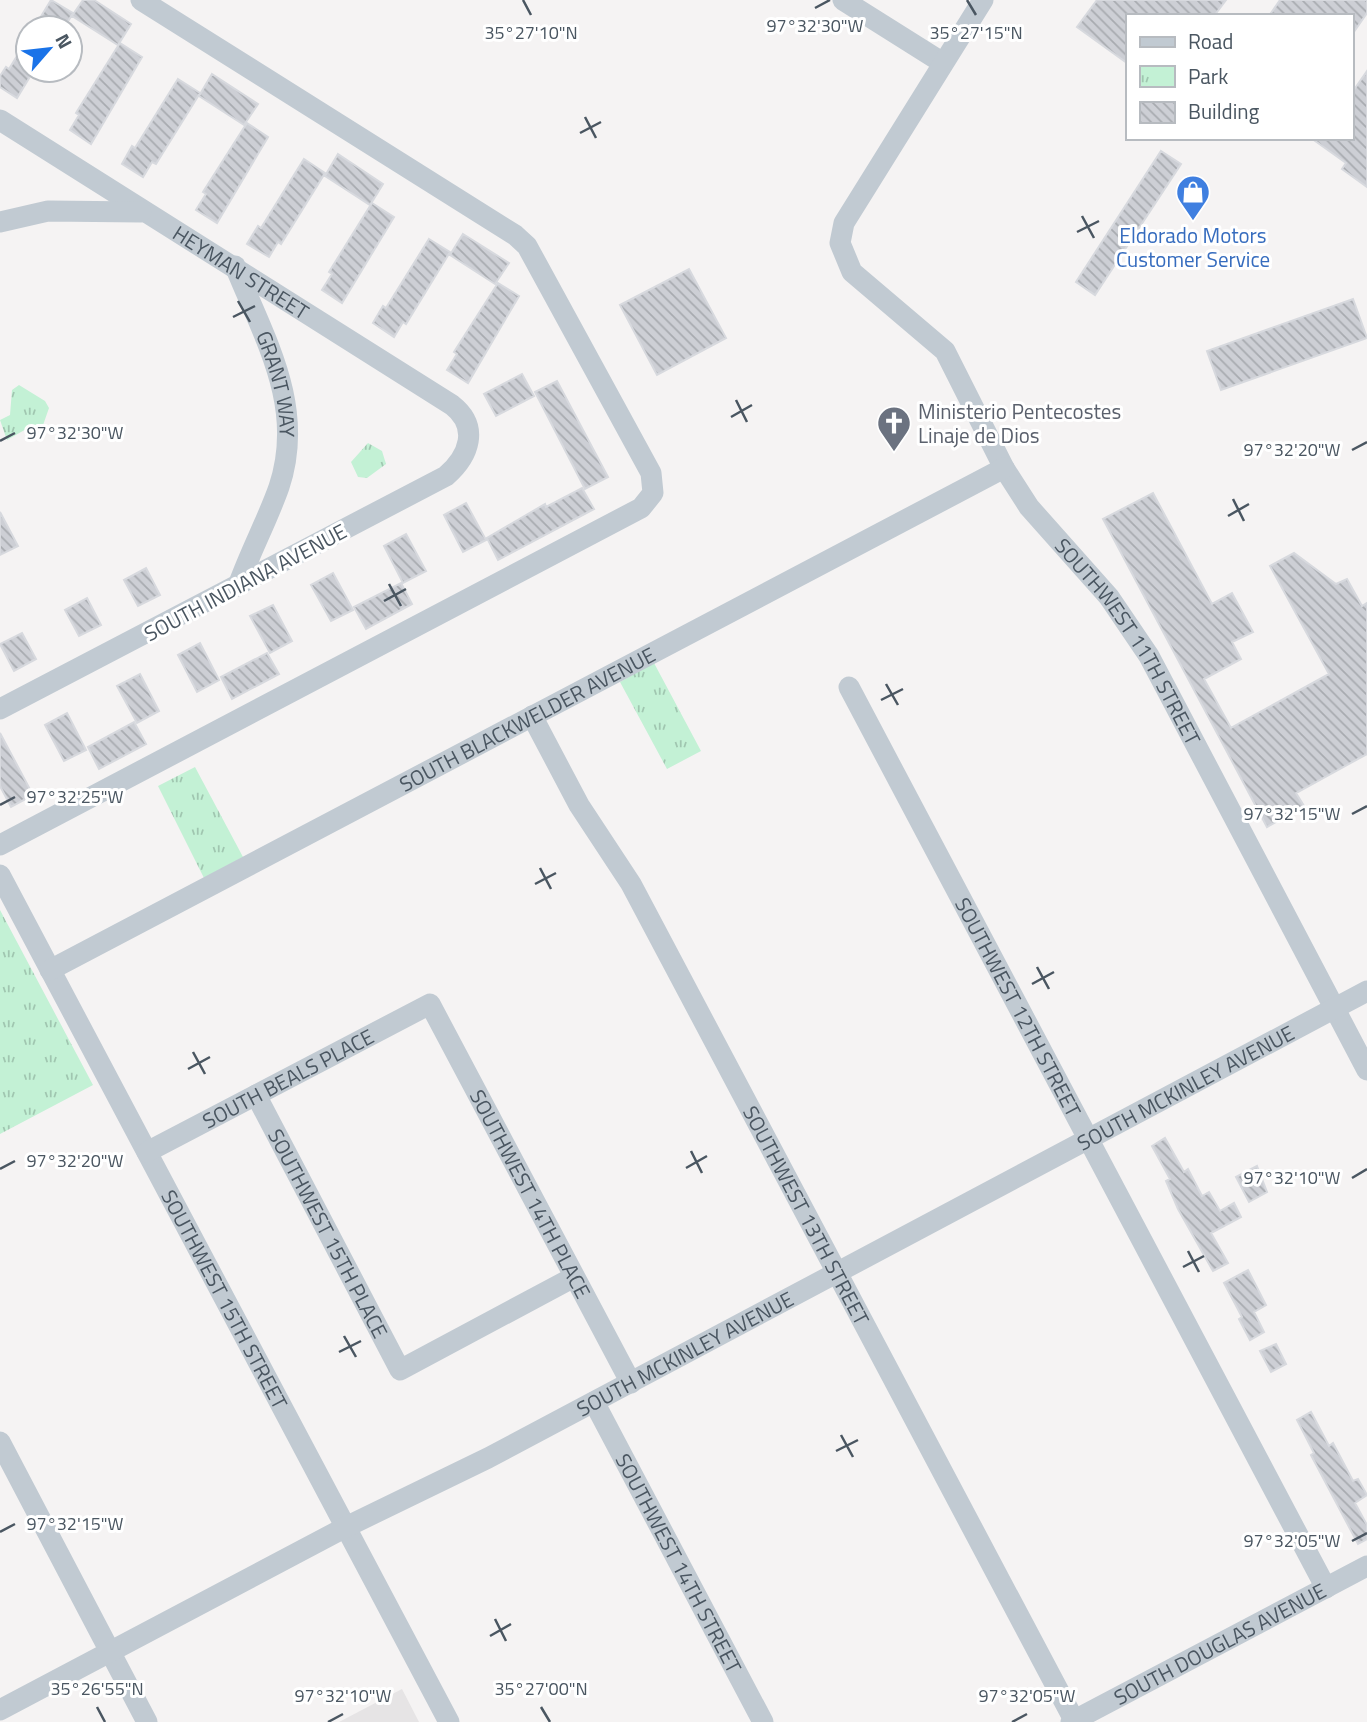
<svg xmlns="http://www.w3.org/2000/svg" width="1367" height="1722" font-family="'Titillium Web',sans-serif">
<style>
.education{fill:#e6e4e5}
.park{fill:url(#park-tufts)}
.building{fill:url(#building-back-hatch);stroke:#d7d9de;stroke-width:2}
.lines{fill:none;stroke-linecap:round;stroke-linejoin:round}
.minor{stroke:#c1cad2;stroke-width:21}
.ticks{fill:none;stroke:#4a5661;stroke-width:2.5}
.labels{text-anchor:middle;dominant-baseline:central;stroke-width:6;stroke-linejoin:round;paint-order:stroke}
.shop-label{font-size:21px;fill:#366cbe;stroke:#fff}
.street-label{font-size:21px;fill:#4a5661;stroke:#fff}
.worship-label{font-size:21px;fill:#5b616d;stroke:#fff;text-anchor:start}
.ticks-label{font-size:18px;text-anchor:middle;fill:#4a5661;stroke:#fff;stroke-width:6;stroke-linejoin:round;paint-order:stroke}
</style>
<defs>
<pattern id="park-tufts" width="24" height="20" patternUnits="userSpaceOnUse" patternTransform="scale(1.75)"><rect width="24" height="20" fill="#c3f1d5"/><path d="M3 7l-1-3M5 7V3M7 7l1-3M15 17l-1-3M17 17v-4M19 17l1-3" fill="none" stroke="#a0c6b0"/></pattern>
<pattern id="building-back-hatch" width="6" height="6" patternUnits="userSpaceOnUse" patternTransform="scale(1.75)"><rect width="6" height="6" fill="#cdcfd5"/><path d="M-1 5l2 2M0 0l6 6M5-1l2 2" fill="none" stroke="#a8abb0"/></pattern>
</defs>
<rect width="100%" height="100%" fill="#f5f3f3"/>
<path class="education" d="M402 1689 419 1722H339Z"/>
<path class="park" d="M19 385 45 401 49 408 42 428 36 431 28 428 7 440 0 420 10 415 12 390Z
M368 443 382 451 386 464 367 478 358 477 351 462Z
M654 663 701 751 667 769 620 682Z
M195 767 243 857 204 878 158 786Z
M0 910 93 1085 0 1134Z"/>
<path class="building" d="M51 0 73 13 64 28H34Z
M83 0H94L131 24 118 45 72 16Z
M1097 0H1226L1214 16H1127V63L1077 27Z
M1280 0H1367V13L1351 36V16H1269Z
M28 38V70H34L17 98 0 87V76L6 67 9 69Z
M120 43 142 57 91 144 70 130 79 115 76 113Z
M1367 71V187L1342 169 1346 163 1311 138H1351V94Z
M212 74 258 104 244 125 199 96Z
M178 79 200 93 156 164 152 162 143 177 122 164 132 146 135 148Z
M247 123 268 137 217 223 196 210 206 194 203 192Z
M1161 151 1181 164 1095 295 1076 282Z
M338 154 383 184 370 205 325 176Z
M304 159 325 173 281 244 278 242 269 257 247 244 258 226 261 228Z
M372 203 394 217 342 303 322 290 332 274 329 272Z
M463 234 509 263 495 284 450 255Z
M429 239 450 252 406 324 403 322 394 337 373 323 383 306 386 308Z
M689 269 726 338 657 375 620 305Z
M498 283 519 296 468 383 447 370 457 354 454 352Z
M1353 299 1367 338 1221 390 1207 351Z
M522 374 534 396 496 416 484 394Z
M557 381 608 477 585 489 535 392Z
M582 488 594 509 498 560 487 538 545 504 546 507Z
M1153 493 1212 604 1232 593 1253 632 1232 642 1241 659 1204 679 1231 728 1329 674 1270 566 1294 553 1336 584 1347 579 1362 606 1367 603V754L1296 793 1304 806 1267 827 1103 519Z
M466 503 486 540 463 552 444 515Z
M0 512 18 546 0 555Z
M406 534 426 571 403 583 384 546Z
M146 568 160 595 138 606 124 580Z
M333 573 353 610 331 621 311 585Z
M401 583 412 604 366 629 354 607Z
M87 598 101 625 79 636 65 610Z
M273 605 292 641 270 653 250 616Z
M22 633 36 659 14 671 0 644Z
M200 643 219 680 197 692 178 655Z
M267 653 279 674 232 699 221 677Z
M140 674 159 711 137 723 117 686Z
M67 713 86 750 64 761 45 725Z
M134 722 146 744 99 769 88 747Z
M0 733 33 795 11 807 0 786Z
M1165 1138 1184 1172 1188 1169 1202 1196 1209 1192 1220 1211 1234 1203 1241 1217 1211 1233 1228 1263 1213 1271 1178 1209 1166 1181 1170 1179 1152 1146Z
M1257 1166 1267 1192 1249 1202 1236 1177Z
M1248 1270 1266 1305 1254 1312 1264 1332 1250 1340 1239 1319 1242 1317 1224 1283Z
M1276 1344 1286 1364 1271 1372 1260 1351Z
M1311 1412 1329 1446 1333 1443 1353 1481 1358 1479 1367 1495 1355 1503 1367 1525V1539L1358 1544 1311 1455 1314 1453 1297 1420Z"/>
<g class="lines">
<g class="minor">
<path d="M843 0 943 63"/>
<path id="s1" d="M983 0 844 223 840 243 852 272 945 351 1004 468 1029 507 1109 597 1149 656 1367 1070"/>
<path id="s2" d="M0 120 452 405C480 427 469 456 446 476L0 709"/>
<path d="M0 222 48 211 141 212"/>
<path id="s3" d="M235 266C264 338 306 406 279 487 267 521 250 552 238 586"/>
<path id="s4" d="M849 687 1326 1588"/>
<path id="s5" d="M532 716 579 805 631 884 1074 1720"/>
<path d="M0 845 641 508 653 493 651 473 527 246 515 235 141 0"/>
<path id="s6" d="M0 875 449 1722"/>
<path id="s7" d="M50 970 1004 468"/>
<path id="s8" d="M256 1095 400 1370 574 1277"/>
<path id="s9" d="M147 1152 430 1004 631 1383"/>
<path id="s10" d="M594 1402 763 1722"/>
<path d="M0 1442 147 1722"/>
<path id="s11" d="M0 1710 346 1527 488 1458 1367 991"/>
<path id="s12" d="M1071 1722 1367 1566"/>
</g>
</g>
<path class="ticks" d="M523 0 531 15M967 0 976 15M815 8 830 0M585 117 596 138M580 133 601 122M1082 216 1094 238M1077 232 1099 221M238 301 250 322M233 317 255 306M736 400 747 422M731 417 752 405M0 441 15 433M1352 450 1367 442M1233 499 1244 521M1228 516 1249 504M389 584 401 606M384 601 406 589M886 684 898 705M881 700 903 689M0 805 15 797M1352 814 1367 806M540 868 551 889M535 884 556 873M1037 967 1049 989M1032 984 1054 972M193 1052 205 1074M188 1069 210 1057M691 1151 702 1173M686 1168 707 1156M0 1169 15 1161M1352 1178 1367 1169M1188 1251 1199 1272M1183 1267 1204 1256M344 1336 356 1357M339 1352 361 1341M841 1435 853 1457M836 1451 858 1440M0 1532 15 1524M1352 1541 1367 1533M495 1619 506 1641M490 1636 511 1624M97 1707 105 1722M541 1707 550 1722M328 1722 343 1714M1012 1722 1027 1714"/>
<defs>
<g id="shop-pin" transform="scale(1.75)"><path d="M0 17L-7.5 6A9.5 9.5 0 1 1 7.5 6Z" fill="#3f7fe0" stroke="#fff"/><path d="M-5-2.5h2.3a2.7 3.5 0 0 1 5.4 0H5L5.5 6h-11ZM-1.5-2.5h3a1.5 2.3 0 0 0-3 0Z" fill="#fff"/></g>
<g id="church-pin" transform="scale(1.75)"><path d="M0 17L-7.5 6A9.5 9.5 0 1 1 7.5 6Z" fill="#6b7280" stroke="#fff"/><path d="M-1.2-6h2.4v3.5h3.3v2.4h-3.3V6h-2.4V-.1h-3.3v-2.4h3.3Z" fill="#fff"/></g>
</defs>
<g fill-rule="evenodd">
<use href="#shop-pin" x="1193" y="192"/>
<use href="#church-pin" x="894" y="423"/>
</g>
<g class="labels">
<g class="shop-label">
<text x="1193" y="235">Eldorado Motors<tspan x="1193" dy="24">Customer Service</tspan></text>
</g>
<g class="street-label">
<text stroke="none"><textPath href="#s2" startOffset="285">HEYMAN STREET</textPath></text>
<text stroke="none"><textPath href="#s3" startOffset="126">GRANT WAY</textPath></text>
<text transform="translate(245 582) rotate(-28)">SOUTH INDIANA AVENUE</text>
<text stroke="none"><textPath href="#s1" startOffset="782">SOUTHWEST 11TH STREET</textPath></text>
<text stroke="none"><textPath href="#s7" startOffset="539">SOUTH BLACKWELDER AVENUE</textPath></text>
<text stroke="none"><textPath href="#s4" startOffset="362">SOUTHWEST 12TH STREET</textPath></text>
<text stroke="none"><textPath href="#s9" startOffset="159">SOUTH BEALS PLACE</textPath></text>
<text stroke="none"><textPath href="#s11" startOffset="1339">SOUTH MCKINLEY AVENUE</textPath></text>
<text stroke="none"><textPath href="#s9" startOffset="534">SOUTHWEST 14TH PLACE</textPath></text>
<text stroke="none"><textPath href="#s5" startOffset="570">SOUTHWEST 13TH STREET</textPath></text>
<text stroke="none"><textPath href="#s8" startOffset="156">SOUTHWEST 15TH PLACE</textPath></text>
<text stroke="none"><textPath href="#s6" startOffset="480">SOUTHWEST 15TH STREET</textPath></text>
<text stroke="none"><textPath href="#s11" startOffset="772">SOUTH MCKINLEY AVENUE</textPath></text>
<text stroke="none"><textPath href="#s10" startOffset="182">SOUTHWEST 14TH STREET</textPath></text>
<text stroke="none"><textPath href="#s12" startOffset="168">SOUTH DOUGLAS AVENUE</textPath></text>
</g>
<g class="worship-label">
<text x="918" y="411">Ministerio Pentecostes<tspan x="918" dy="24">Linaje de Dios</tspan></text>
</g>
</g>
<g class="ticks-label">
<text x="815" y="32">97°32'30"W</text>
<text x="531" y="39">35°27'10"N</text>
<text x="976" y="39">35°27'15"N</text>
<text x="75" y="439">97°32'30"W</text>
<text x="1292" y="456">97°32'20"W</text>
<text x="75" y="803">97°32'25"W</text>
<text x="1292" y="820">97°32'15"W</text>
<text x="75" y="1167">97°32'20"W</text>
<text x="1292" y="1184">97°32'10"W</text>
<text x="75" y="1530">97°32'15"W</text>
<text x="1292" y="1547">97°32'05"W</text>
<text x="97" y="1695">35°26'55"N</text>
<text x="541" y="1695">35°27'00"N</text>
<text x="343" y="1702">97°32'10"W</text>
<text x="1027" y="1702">97°32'05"W</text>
</g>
<rect x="1126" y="14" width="228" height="126" fill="#ffffff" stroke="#b7bbc0" stroke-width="2"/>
<rect x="1140" y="37" width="35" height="10" fill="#c1cad2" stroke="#b7bbc0" stroke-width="2"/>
<text x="1188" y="49" font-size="21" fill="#4a5661">Road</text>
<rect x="1140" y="66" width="35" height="21" fill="url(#park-tufts)" stroke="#b7bbc0" stroke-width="2"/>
<text x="1188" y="84" font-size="21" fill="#4a5661">Park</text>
<rect x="1140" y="102" width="35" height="21" fill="url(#building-back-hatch)" stroke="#b7bbc0" stroke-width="2"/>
<text x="1188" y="119" font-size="21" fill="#4a5661">Building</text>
<g transform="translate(49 49) rotate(62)"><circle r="33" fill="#ffffff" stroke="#b7bbc0" stroke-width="2"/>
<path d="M0-5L12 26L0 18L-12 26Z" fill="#1a73e8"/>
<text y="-10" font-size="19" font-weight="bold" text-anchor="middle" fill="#4a5661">N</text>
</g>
</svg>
